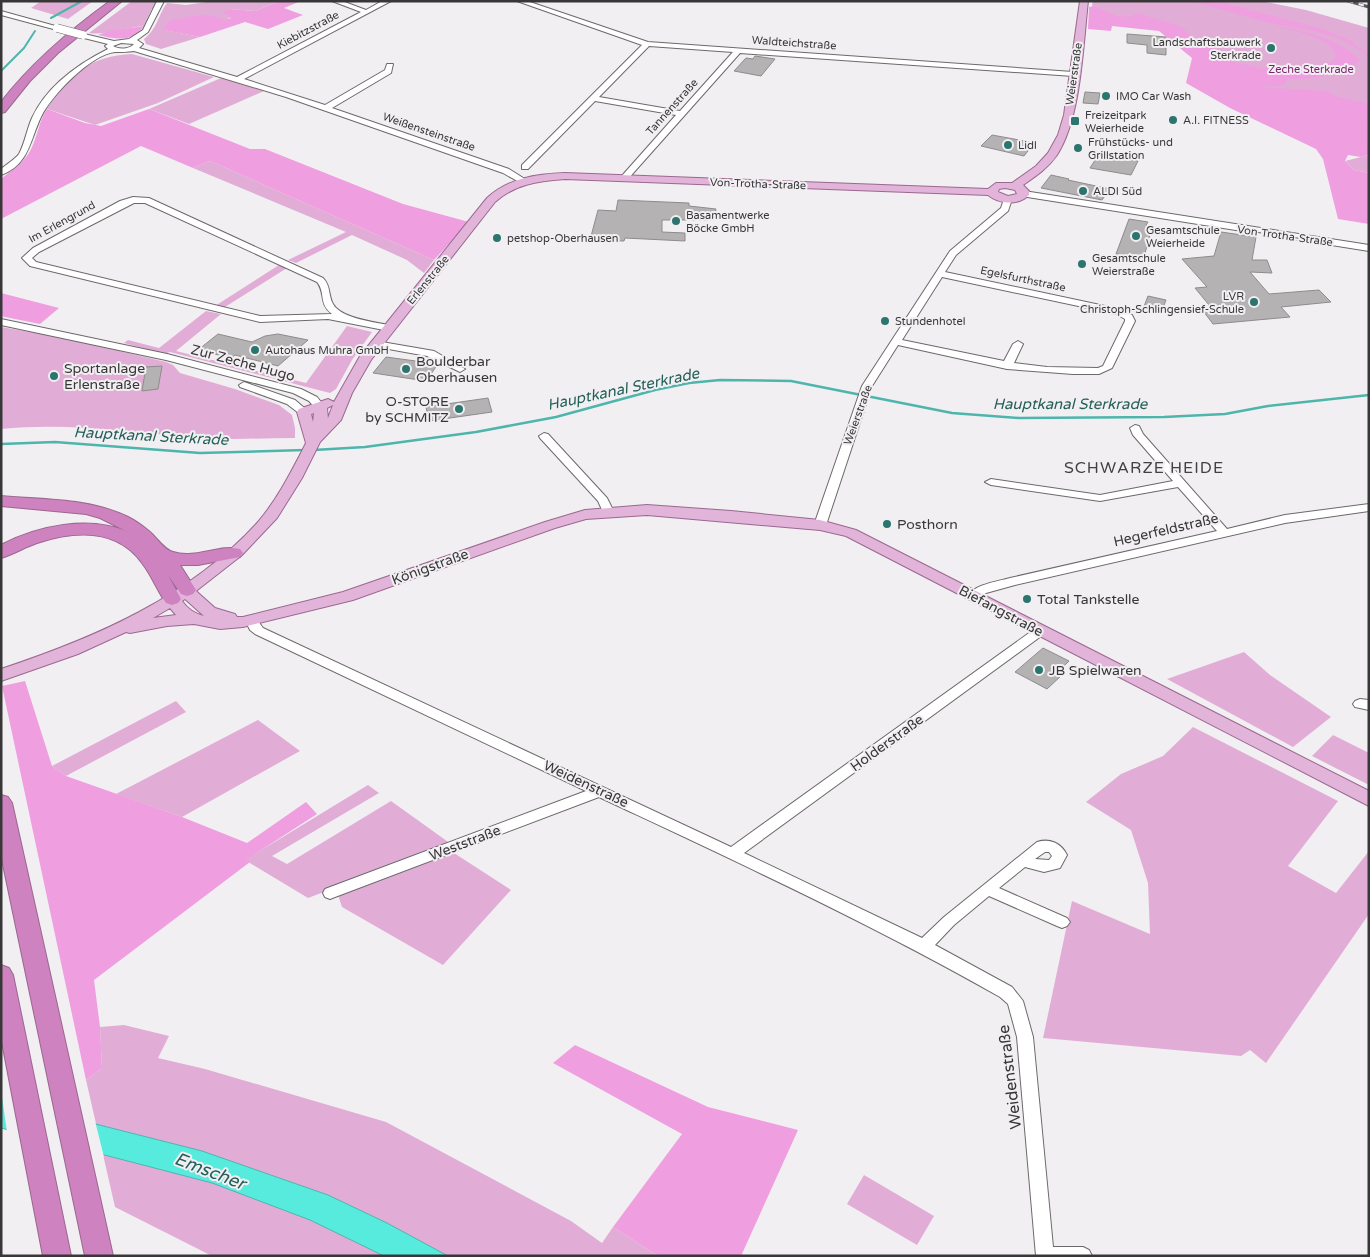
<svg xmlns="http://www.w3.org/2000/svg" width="1370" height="1257" font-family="'Varela Round',sans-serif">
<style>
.green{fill:#e1add6}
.forest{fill:#ef9edf}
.water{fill:#57ebde;stroke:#4eb5ac}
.pier{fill:#f2eff2}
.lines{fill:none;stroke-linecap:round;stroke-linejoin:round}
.stream-far1{stroke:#4eb5ac;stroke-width:2}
.stream{stroke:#4eb5ac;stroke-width:2.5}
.building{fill:#b5b2b4;stroke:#8e8b8d}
.minor-casing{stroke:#6c696b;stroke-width:2}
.major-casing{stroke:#9a6890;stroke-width:2}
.highway-casing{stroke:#9a6890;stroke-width:2}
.minor{fill:#fff;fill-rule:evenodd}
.major{fill:#e2b4d9;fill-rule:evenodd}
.highway{fill:#ce82bf;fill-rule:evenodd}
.rail-casing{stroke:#5b595b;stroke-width:3}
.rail{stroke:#f2eff2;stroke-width:2;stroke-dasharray:5.5;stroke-linecap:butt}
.minor-bridge-casing{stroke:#6c696b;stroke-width:9;stroke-linecap:butt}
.minor-bridge{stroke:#fff;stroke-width:8}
.poi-dot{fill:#2c746e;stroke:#f2eff2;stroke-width:2}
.labels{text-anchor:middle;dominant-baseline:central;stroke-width:4;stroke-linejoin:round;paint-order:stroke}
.far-street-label{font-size:11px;fill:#383738;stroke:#f2eff2}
.far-poi-label{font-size:11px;fill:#383738;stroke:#f2eff2;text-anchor:start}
.far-park-label{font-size:11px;fill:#7c1f6f;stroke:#f2eff2}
.poi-label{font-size:14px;fill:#383738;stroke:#f2eff2;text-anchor:start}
.street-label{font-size:14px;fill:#383738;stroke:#f2eff2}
.water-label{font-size:15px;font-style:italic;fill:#225f59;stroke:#f2eff2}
.quarter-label{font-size:16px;letter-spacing:1px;fill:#434042;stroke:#f2eff2}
.near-street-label{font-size:16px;fill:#383738;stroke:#f2eff2}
.near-water-label{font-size:18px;font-style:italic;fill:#225f59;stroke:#f2eff2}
</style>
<rect width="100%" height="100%" fill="#f2eff2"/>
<path class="green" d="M41 1H93L68 19 31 8Z
M132 1H158L151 10 144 26C128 27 103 36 89 33Z
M213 1H280L255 11 230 9 226 15 231 17 223 21 216 17 164 30 200 37 161 49 146 44 144 39C158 28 157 17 167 3L186 5Z
M1093 1H1261L1306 10 1369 28V148L1243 103 1166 30 1103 20 1092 5Z
M132 54 214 77 158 103 95 125 47 109C68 74 91 56 132 54Z
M221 78 264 91 189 124 149 109Z
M1369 155V173L1354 170 1345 161Z
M210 161 434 260 424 273 407 260 352 235 296 263 288 260 346 232 193 168Z
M279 265 287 268 225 307 215 306Z
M206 311 221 314 176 351 306 383 347 326 372 332 352 360 336 389 330 393 170 352 164 354 124 343 128 340 159 348Z
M1 327 65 338 166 362 173 365 180 373 235 389 279 405 292 415 295 428V438C264 438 234 440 203 438 135 433 70 422 1 429Z
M1244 652 1270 675 1331 717 1293 747 1167 679Z
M176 701 186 712 66 776 52 766Z
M258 720 300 751 182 817 116 794Z
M1193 727 1338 801 1288 866 1336 893 1369 851V914L1266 1063 1250 1050 1241 1056 1043 1038 1072 901 1150 934 1148 883 1131 830 1086 802 1121 774 1163 756Z
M1333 735 1369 753V785L1312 756Z
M368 785 379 793 272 856 287 864 391 801 451 844 308 898 245 860Z
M454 853 511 890 443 965 342 907 338 895Z
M124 1025 169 1036 158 1058 205 1069 386 1122 571 1221 602 1243 613 1227 658 1256H212L115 1207 86 1080 102 1068 100 1027Z
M864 1175 934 1216 917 1245 847 1204Z"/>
<path class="forest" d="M280 1H301L284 8 303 15 268 29 245 22 200 37 163 30 168 22C184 17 208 11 223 20L231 18 223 13 230 9 255 11Z
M1190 1H1217L1326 30 1351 41 1368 55V57L1360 50 1338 38 1310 30 1269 23Z
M1093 6 1117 16 1131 17 1136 13 1180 26 1197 41 1209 40C1212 45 1215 52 1220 56 1239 68 1325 81 1336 56 1333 37 1291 31 1275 26 1306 31 1337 38 1360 60 1341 76 1312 80 1287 79L1285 84 1278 86H1261L1269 88 1327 91 1336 96 1369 104 1367 139 1369 142V155L1361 157 1348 155 1345 161 1354 170 1369 173V224L1338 219 1323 159 1316 149 1230 108 1186 83 1192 58 1159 31 1112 26 1111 31 1088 29 1089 7Z
M144 26C134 43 114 39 98 35L109 31Z
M47 109 85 123 101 126 149 109 250 149H265L403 204 469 222 434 260 210 161 193 168 141 146 1 219V179C12 170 27 160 32 147 38 134 39 121 47 109Z
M1 293 59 308 40 324 5 317 1 316Z
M25 681 52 766 66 776 182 817 247 843 306 802 317 814 246 860 250 862 94 980 100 1027 102 1068 86 1080 2 686Z
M575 1045 708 1107 798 1130 741 1256H658L613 1227 682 1134 553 1063Z"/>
<path class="water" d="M1 1100 202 1151 328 1195 387 1223 448 1256H384L310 1220 212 1183 1 1128Z"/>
<path class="pier" d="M2 1097 95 1121 104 1157 7 1132Z"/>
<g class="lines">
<path class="stream-far1" d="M51 18 82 1
M1 71 24 48 35 31"/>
<path class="stream" d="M1 444 55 442 200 453 305 450
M314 450 365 447 476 432 556 417 655 390 689 383 720 380 791 381 952 413 1019 418 1164 417 1225 414 1268 406 1369 395"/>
</g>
<path class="building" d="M1127 34 1166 37V55L1147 53V45L1127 43Z
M755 56 775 59 761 76 734 71 746 58 753 59Z
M1085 92 1100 93 1098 104 1083 103Z
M992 135 1014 139 1034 143 1024 156 981 146Z
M1099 154 1138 161 1131 175 1090 168Z
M1051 175 1069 179 1068 180 1110 189 1102 200 1041 188Z
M618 200 689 203V206L716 209 714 220H662V232L685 233V241L625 238 624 241 590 240 598 210 616 211Z
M1129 219 1148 222 1146 225 1152 227 1144 257 1116 254Z
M1221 232 1256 237 1252 260H1267L1272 273 1250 272 1269 294 1319 290 1331 302 1281 307 1290 317 1213 324 1204 312 1214 311 1195 288 1207 287 1182 259 1214 256Z
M1148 296 1166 300 1161 313 1143 309Z
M218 334 252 342 265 336 278 334 308 340 278 366 235 355 231 358 198 350Z
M386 357 438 364 426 381 373 373Z
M162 366 158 389 142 391 146 367Z
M488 398 492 412 429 421 426 407Z
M1043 648 1069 661 1058 672 1063 674 1047 689 1015 672Z"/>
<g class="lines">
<g class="minor-casing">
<path id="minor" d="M157 1H164L148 32 137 40 143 44 139 48 237 77 361 12 332 1H342L366 10 382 1H391L244 79 325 105 385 70 387 64H393L391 73 332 108 509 169 528 181 521 183 503 173 286 97 134 51C127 52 121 52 115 52 90 55 51 96 41 117 30 140 29 165 1 175V169C7 164 15 159 19 154 25 143 27 129 32 118 47 86 78 64 108 49L105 46 108 44 80 37V33L114 41 129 39 143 30ZM121 43 134 44C130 49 119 50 113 46Z
M517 1H527L648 42 1073 72 1077 74 1073 76 740 53 627 180 620 178 676 115 595 101 528 169H522V165L642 45ZM649 46 733 52 680 111 599 97Z
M1 11 59 27 61 28 57 30 1 15Z
M1024 191 1369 245V251L1021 196 1020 194Z
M1008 196 1012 199 1008 211 956 255 945 272 1119 309 1132 315 1135 321 1112 368 1099 374H1073L1007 369 898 345 872 386 826 525 824 528H816L814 525 862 386 950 251 1001 208 1004 199ZM942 277 1116 314 1125 319V321L1103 366 1098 368 1047 367 1014 363 1023 344 1018 341 1013 344 1004 361 902 340Z
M133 197 149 198 323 278C331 286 328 295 333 304 341 319 377 322 392 326L394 328 389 331 328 319 260 322 30 266 22 258 33 248 120 201ZM134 203H145L317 282C326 293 318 303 332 314L260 316 36 262 32 258 39 252Z
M1 319 167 354 301 389 317 397 325 407 324 409H316L309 401 293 393 166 360 1 325Z
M376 341 434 351 465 369 460 372 427 356 372 346V342Z
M244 382 295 400 309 412 308 414H300L287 404 240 387 239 385Z
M1135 425 1139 426 1143 434 1227 529 1285 515 1369 504V511L1285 523 1015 585 986 593 977 599H969L967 596C976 584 996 582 1010 578L1217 531 1178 487 1100 501 991 485 985 482 991 479 1100 495 1173 481 1133 435 1130 428Z
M544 433 548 434 607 498 614 512 612 514H604L598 501 540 438 539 436Z
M251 616 255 617 263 628 731 847 1036 628H1044L1046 631 1044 634 744 853 922 938 944 917 1037 842C1050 838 1061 843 1067 855L1060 868 1044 872 1025 867 999 888 1067 918 1070 922 1067 926 1062 928 1057 926 989 896 954 925 935 945 1012 987 1023 1001 1033 1037 1053 1247H1083L1089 1250 1092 1256H1036L1017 1037 1008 1004 1000 997C870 923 735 861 599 797L335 897 330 899 325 897 323 893 325 889 586 791 255 634 250 630 245 620ZM1045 852H1049L1052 856 1049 860 1035 859Z
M1360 699 1369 700V710L1355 707 1353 704 1355 701Z"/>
</g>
<g class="major-casing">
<path id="major" d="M1080 1H1088C1083 46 1081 118 1057 155 1048 168 1036 176 1023 185L1029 191V195C1018 206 999 204 988 195L565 179C538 181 515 184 495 202L371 360 352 393 341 420 320 442 302 478 277 518 242 555 196 591 215 608 235 614 237 617H243L343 592 545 522 585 510 647 505 731 511 820 520 856 530 1369 791V806L846 536 820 530 647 515 586 519 555 528 353 600 243 627 220 629 194 624 167 626 130 633 126 632 78 654 1 681V669C95 638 190 597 258 522 276 501 289 476 302 451L306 443 297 412 299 409 328 399 334 402 360 356 487 198C509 178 536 174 565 173L988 189 996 183H1012L1036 166 1048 153 1058 135 1064 115ZM1005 188 1015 190 1017 194 1008 196 998 192 999 189ZM333 405 328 418V419L327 408ZM314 413 313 422 311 414ZM185 599 204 616C195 614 187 608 182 601ZM170 608 176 615 153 618Z"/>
</g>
<g class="highway-casing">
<path id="highway" d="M110 1H122L58 53 30 81 5 112 1 113V102C32 62 70 30 110 1Z
M1 496C44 500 89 498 128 517 136 521 144 527 150 532 157 538 164 550 173 552 196 559 219 544 240 549L243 553 240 557 198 565H180L196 590 193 594 187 596 181 594 168 575 181 599 178 603 172 605 166 603C157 590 152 576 142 563 117 528 74 531 37 543 25 547 14 554 1 558V545C37 526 89 515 128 532L100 518 86 514 1 506Z
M1 795 8 797 12 803 113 1256H85L1 855Z
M1 965 9 968 13 975 71 1256H43L1 1037Z"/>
</g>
<use href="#minor" class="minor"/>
<use href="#major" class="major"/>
<use href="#highway" class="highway"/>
<g class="rail-casing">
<path id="rail" d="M1348 1 1369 7"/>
</g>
<use href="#rail" class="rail"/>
<g class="minor-bridge-casing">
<path id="minor-bridge" d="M57 28 83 35"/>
</g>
<use href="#minor-bridge" class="minor-bridge"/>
</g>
<g class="poi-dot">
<circle cx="1271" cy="48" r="5"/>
<circle cx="1106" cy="96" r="5"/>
<circle cx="1173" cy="120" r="5"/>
<rect x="1070" y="116" width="10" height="10" rx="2.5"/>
<circle cx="1008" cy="145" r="5"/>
<circle cx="1078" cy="148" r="5"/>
<circle cx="1083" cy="191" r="5"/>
<circle cx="676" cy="221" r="5"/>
<circle cx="1136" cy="236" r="5"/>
<circle cx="497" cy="238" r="5"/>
<circle cx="1082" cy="264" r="5"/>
<circle cx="1254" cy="302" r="5"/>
<circle cx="885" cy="321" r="5"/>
<circle cx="255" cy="350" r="5"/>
<circle cx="406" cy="369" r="5"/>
<circle cx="54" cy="376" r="5"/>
<circle cx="459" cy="409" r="5"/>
<circle cx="887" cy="524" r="5"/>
<circle cx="1027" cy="599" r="5"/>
<circle cx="1039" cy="670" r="5"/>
</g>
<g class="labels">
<g class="far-street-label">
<text transform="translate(308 30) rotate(-28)">Kiebitzstraße</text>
<text transform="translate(794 43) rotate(4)">Waldteichstraße</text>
<text transform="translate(1074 74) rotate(-82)">Weierstraße</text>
<text transform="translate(672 107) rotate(-48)">Tannenstraße</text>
<text transform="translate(429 132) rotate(19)">Weißensteinstraße</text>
<text transform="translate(758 184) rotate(2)">Von-Trotha-Straße</text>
<text transform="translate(62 222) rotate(-29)">Im Erlengrund</text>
<text transform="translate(1285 236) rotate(8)">Von-Trotha-Straße</text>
<text transform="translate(1023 279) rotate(12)">Egelsfurthstraße</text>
<text transform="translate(428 280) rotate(-51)">Erlenstraße</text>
<text transform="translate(858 415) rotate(-70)">Weierstraße</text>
</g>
<g class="far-poi-label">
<text x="1261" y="42" text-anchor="end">Landschaftsbauwerk<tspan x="1261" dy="13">Sterkrade</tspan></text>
<text x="1116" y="96">IMO Car Wash</text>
<text x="1085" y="115">Freizeitpark<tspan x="1085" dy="13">Weierheide</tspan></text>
<text x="1183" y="120">A.I. FITNESS</text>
<text x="1088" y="142">Frühstücks- und<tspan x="1088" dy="13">Grillstation</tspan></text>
<text x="1018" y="145">Lidl</text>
<text x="1093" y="191">ALDI Süd</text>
<text x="686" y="215">Basamentwerke<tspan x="686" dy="13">Böcke GmbH</tspan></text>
<text x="1146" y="230">Gesamtschule<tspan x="1146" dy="13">Weierheide</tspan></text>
<text x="507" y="238">petshop-Oberhausen</text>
<text x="1092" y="258">Gesamtschule<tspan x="1092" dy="13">Weierstraße</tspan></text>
<text x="1244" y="296" text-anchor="end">LVR<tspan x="1244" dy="13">Christoph-Schlingensief-Schule</tspan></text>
<text x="895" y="321">Stundenhotel</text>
<text x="265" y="350">Autohaus Muhra GmbH</text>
</g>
<g class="far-park-label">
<text x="1311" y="69">Zeche Sterkrade</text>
</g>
<g class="poi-label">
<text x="416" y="361">Boulderbar<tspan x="416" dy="16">Oberhausen</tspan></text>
<text x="64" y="368">Sportanlage<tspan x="64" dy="16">Erlenstraße</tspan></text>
<text x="449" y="401" text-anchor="end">O-STORE<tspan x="449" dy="16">by SCHMITZ</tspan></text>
<text x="897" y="524">Posthorn</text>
<text x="1037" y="599">Total Tankstelle</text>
<text x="1049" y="670">JB Spielwaren</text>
</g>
<g class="street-label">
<text transform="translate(243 363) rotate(15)">Zur Zeche Hugo</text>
<text transform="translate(1166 530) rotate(-13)">Hegerfeldstraße</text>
<text transform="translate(430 567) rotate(-20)">Königstraße</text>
<text transform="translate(1001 611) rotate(28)">Biefangstraße</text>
<text transform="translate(887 743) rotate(-36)">Holderstraße</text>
<text transform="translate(586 784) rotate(25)">Weidenstraße</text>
<text transform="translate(465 843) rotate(-21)">Weststraße</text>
</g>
<g class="water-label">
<text transform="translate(623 389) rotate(-12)">Hauptkanal Sterkrade</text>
<text x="1070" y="404">Hauptkanal Sterkrade</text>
<text transform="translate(151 436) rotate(3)">Hauptkanal Sterkrade</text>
</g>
<g class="quarter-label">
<text x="1144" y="468">SCHWARZE HEIDE</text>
</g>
<g class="near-street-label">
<text transform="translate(1010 1077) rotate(-97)">Weidenstraße</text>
</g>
<g class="near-water-label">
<text transform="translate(210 1171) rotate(21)">Emscher</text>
</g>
</g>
<rect width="1370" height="1257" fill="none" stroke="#383738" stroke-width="5"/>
</svg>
